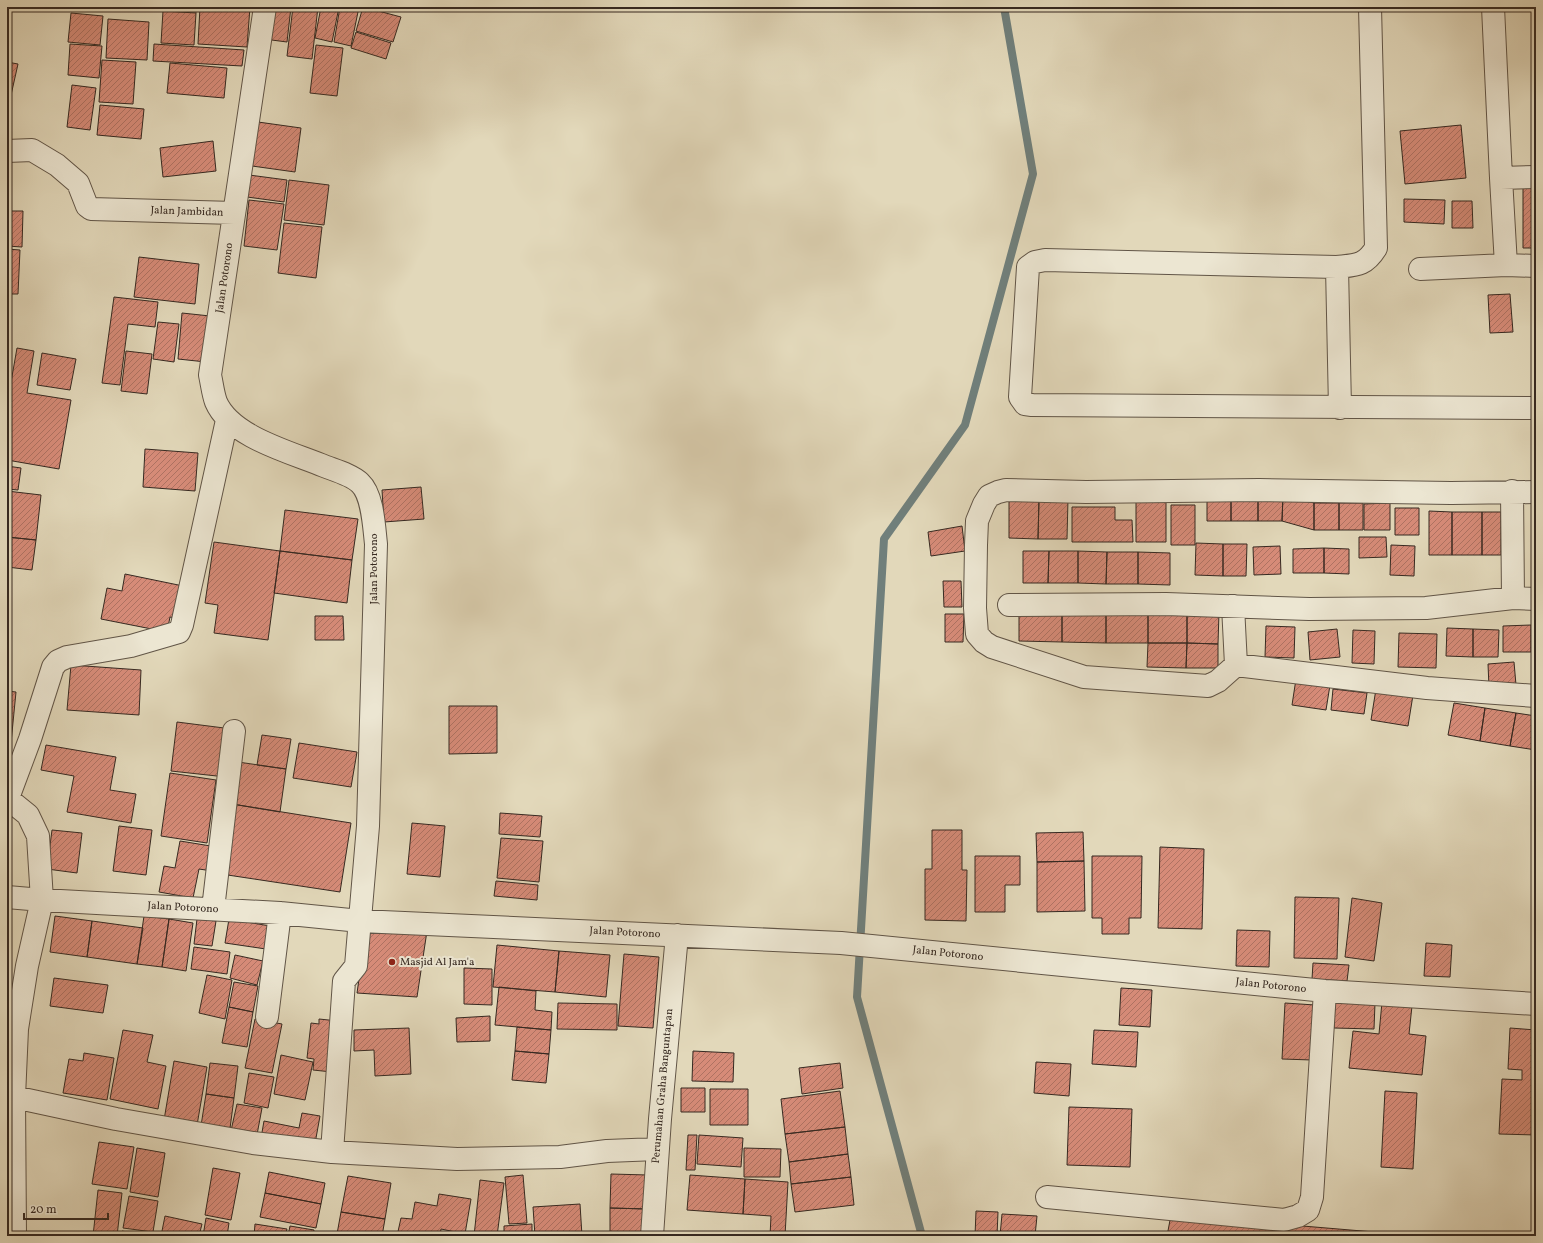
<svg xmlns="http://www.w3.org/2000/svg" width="1543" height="1243" font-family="Vollkorn,serif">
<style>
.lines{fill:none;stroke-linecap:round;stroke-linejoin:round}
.stream{stroke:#707f7b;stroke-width:8}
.building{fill:url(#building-hatch);stroke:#362921}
.minor-casing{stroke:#615547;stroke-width:24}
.minor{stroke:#ece6d2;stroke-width:22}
.poi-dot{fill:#8f2418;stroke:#ece6d2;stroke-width:1.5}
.labels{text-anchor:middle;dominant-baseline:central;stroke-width:4;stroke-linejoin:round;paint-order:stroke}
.street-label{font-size:11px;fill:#362921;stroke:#ece6d2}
.poi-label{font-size:11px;fill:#362921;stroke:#ece6d2;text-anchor:start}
</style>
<defs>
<pattern id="building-hatch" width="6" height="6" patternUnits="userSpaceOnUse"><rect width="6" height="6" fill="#d68b78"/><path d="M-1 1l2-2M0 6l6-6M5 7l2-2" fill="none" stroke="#ae7262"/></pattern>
</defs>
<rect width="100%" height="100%" fill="#e2d8ba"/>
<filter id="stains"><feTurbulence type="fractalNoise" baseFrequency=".005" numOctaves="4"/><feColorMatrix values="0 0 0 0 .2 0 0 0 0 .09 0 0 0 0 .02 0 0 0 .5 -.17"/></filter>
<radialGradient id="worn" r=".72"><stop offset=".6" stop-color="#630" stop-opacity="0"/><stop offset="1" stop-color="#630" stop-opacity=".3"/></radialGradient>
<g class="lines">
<path class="stream" d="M922 1236 857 997 884 539 965 425 1033 174 1004 7"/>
</g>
<path class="building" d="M163 7H197V12L163 9Z
M200 7H250L247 47 198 44Z
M268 7H291L287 42 264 39Z
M293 7H318L312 59 287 56Z
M321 7H339L332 42 315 38Z
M340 7H359L351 46 334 42Z
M363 7 401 17 393 42 356 31Z
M163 11 196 13 194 45 161 43Z
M71 13 103 16 100 45 68 42Z
M108 19 149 22 147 60 106 58Z
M356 32 391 43 386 59 351 48Z
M70 44 102 46 99 78 68 75Z
M154 44 244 50 242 66 153 61Z
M316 45 343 48 337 96 310 93Z
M102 60 136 62 133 104 99 102Z
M7 62 18 64 7 113Z
M170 63 227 68 224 98 167 93Z
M72 85 96 88 90 130 67 127Z
M100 105 144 109 141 139 97 135Z
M258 122 301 128 295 172 252 166Z
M1461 125 1466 178 1405 184 1400 131Z
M213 141 216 171 163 177 160 148Z
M249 175 287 180 284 202 247 197Z
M289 180 329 185 324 225 284 220Z
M1523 185H1536V248H1523Z
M1404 199 1445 200 1444 224 1404 222Z
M249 200 284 204 277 250 244 246Z
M1452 201H1472L1473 228H1452Z
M7 211H23L22 247 7 246Z
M284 223 322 227 316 278 278 273Z
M7 249 20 250 18 294H7Z
M139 257 199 264 195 304 134 297Z
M1510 294 1513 332 1490 333 1488 295Z
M114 297 158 302 155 327 128 324 120 385 102 383Z
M182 313 210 316 206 362 178 359Z
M158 322 179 324 174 362 153 359Z
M17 348 34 351 27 393 71 400 59 469 7 460V405Z
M126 351 152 354 147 394 121 391Z
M42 353 76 359 70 390 37 385Z
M145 449 198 453 195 491 143 487Z
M7 466 21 468 18 490 7 489Z
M421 487 424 519 384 522 382 490Z
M7 491 41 495 36 540 7 537Z
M1207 494H1231V521H1207Z
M1231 494H1258V521H1231Z
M1258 494 1283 495 1282 521H1258Z
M1283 495 1314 503V530L1282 521Z
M1009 498 1039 499 1038 539 1009 538Z
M1039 499H1068L1067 539H1038Z
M1136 502H1166V542H1136Z
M1314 503H1339V530H1314Z
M1339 503H1363V530H1339Z
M1390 503V530H1364V504Z
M1171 505H1195V545H1171Z
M1072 507H1115V520H1132L1133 542H1072Z
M1395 508H1419V535H1395Z
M285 510 358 519 352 560 280 551Z
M1429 511 1452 512V555H1429Z
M1452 512H1482V555H1452Z
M1482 512H1501V555H1482Z
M962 526 965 551 931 556 928 532Z
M7 537 36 540 32 570 7 567Z
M1359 537H1386L1387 557 1359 558Z
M214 542 280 551 268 640 214 633 218 605 205 603Z
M1196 543 1223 544V576L1195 575Z
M1223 544H1247L1246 576H1223Z
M1391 545 1415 546 1414 576 1390 575Z
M1280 546 1281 574 1254 575 1253 547Z
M1324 548V573H1293V549Z
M1324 548 1349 549V574L1324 573Z
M280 551 352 560 347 603 274 593Z
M1023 551H1049L1048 583H1023Z
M1049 551H1078V583H1048Z
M1078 551 1107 552 1106 584 1078 583Z
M1107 552H1138V584H1106Z
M1138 552 1170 553V585L1138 584Z
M125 574 188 587 182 619 170 617 167 632 101 619 107 588 122 591Z
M943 581H961L962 607H944Z
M1019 609 1062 610V642L1019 641Z
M1062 610 1106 611V643L1062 642Z
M1106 611H1148V643H1106Z
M1148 611H1187V643H1148Z
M1187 611 1219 612 1218 644 1187 643Z
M945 614H964L963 642H945Z
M315 616H343L344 640H315Z
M1531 625V652H1503V626Z
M1266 626 1295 627 1294 658 1265 657Z
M1447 628 1473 629V657L1446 656Z
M1337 629 1340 657 1310 660 1308 632Z
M1473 629 1499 630 1498 657H1473Z
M1353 630 1375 631 1374 664 1352 663Z
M1399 633 1437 634 1436 668 1398 667Z
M1148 643H1187L1186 668 1147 667Z
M1187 643 1218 644V668H1186Z
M1514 662 1516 685 1489 687 1488 664Z
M71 665 141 670 139 715 67 710Z
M1296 679 1330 685 1326 710 1292 705Z
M1333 689 1367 693 1364 714 1331 710Z
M1376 689 1413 695 1408 726 1371 720Z
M7 691 16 692 10 753H7Z
M1454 703 1485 708 1480 741 1448 735Z
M449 706H497V753L449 754Z
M1485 708 1516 713 1510 746 1480 741Z
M1516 713 1536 716V750L1510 746Z
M177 722 232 729 226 777 171 771Z
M262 735 291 739 286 769 257 765Z
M299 743 357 752 351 787 293 778Z
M46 745 116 757 110 790 136 794 131 823 67 812 74 776 41 770Z
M238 762 286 769 280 812 232 804Z
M170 773 216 780 207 843 161 836Z
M232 804 351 823 340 892 221 874Z
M500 813 542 816 540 837 499 834Z
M412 823 445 826 440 877 407 874Z
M119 826 152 830 146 875 113 871Z
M52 830 82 833 77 873 47 869Z
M932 830H962V870H967L966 921 925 920V869H932Z
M1083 832 1084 861 1037 862 1036 833Z
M501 838 543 841 539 882 497 878Z
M180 841 217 847 212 871 199 869 193 898 159 892 164 866 175 868Z
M1160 847 1204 849 1202 929 1158 928Z
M975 856H1020V885H1005V912H975Z
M1092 856H1142L1141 918H1129V934H1102V918H1092Z
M1084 861 1085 911 1037 912V862Z
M496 881 538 885 537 900 494 896Z
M1295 897 1339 898 1337 959 1294 958Z
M1352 898 1382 903 1374 961 1345 957Z
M55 916 92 921 87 957 50 952Z
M144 916 169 919 162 967 137 964Z
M169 919 193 923 186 971 162 967Z
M197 919 216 921 212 946 194 944Z
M229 919 270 926 266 949 225 943Z
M92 921 143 928 137 964 87 957Z
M366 930 427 931 417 997 357 993Z
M1237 930 1270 931 1269 967 1236 966Z
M1426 943 1452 945 1450 977 1424 976Z
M497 945 559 951 555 992 493 987Z
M194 947 230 952 227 974 191 969Z
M559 951 610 955 606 997 555 992Z
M624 954 659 957 653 1028 618 1026Z
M235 955 263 961 257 985 230 978Z
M1313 963 1349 965 1347 981 1312 979Z
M464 968 492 969V1005L464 1004Z
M207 975 232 980 225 1019 199 1013Z
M54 978 108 985 103 1013 50 1006Z
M234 982 258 986 253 1012 229 1007Z
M499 987 536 991 535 1010 552 1012 551 1030 495 1025Z
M1121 988 1152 990 1150 1027 1119 1025Z
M1335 1002 1375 1003 1374 1029 1334 1028Z
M1382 1002 1412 1006 1409 1034 1426 1036 1422 1075 1349 1068 1353 1031 1379 1034Z
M558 1003 617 1004V1030L557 1029Z
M1285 1003 1315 1005 1312 1060 1282 1059Z
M229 1007 253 1012 247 1047 222 1043Z
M490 1016V1041L457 1042 456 1018Z
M255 1019 282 1024 272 1073 245 1068Z
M319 1019 338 1021 332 1072 313 1070 314 1059 307 1058 311 1023 319 1024Z
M517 1027 551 1030 549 1054 515 1051Z
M409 1028 411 1074 375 1076 374 1050 354 1051V1030Z
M1510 1028 1536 1030V1135L1499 1134 1502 1079 1522 1080V1070L1508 1069Z
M123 1030 153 1035 147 1062 166 1066 158 1109 110 1099Z
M1094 1030 1138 1032 1136 1067 1092 1064Z
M515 1051 549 1054 546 1083 512 1080Z
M693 1051 734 1053 733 1082 692 1081Z
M84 1053 114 1058 107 1100 63 1093 69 1059 83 1061Z
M281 1055 313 1062 305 1100 274 1094Z
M174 1061 207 1067 196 1131 163 1126Z
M1036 1062 1071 1064 1069 1096 1034 1093Z
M210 1063 238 1066 234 1098 206 1094Z
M840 1063 843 1088 802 1094 799 1068Z
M249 1073 274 1077 268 1108 244 1103Z
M681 1088H705V1112H681Z
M710 1089H748V1125H710Z
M840 1091 845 1127 785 1134 781 1099Z
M1385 1091 1417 1093 1413 1169 1381 1167Z
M206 1094 234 1098 229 1136 200 1132Z
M237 1104 262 1108 256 1140 230 1135Z
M1069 1107 1132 1109 1130 1167 1067 1165Z
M302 1113 320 1116 314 1149 261 1138 264 1121 299 1128Z
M845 1127 848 1154 789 1162 785 1134Z
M688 1135H697L695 1170H686Z
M699 1135 743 1138 741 1167 697 1164Z
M99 1142 134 1147 127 1189 92 1184Z
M137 1148 165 1153 158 1197 130 1192Z
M744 1148 781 1149 780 1177H744Z
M848 1154 851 1177 791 1184 789 1162Z
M213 1168 240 1173 231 1220 205 1215Z
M269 1172 325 1183 321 1204 265 1193Z
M611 1174 648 1175 647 1209 610 1208Z
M523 1175 527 1223 509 1224 505 1177Z
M690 1175 745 1179 743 1214 687 1210Z
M348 1176 391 1183 385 1219 341 1212Z
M851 1177 854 1205 795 1212 791 1184Z
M745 1179 788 1182 785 1236H770L771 1216 743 1214Z
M480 1180 504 1183 497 1236H474Z
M98 1190 122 1193 117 1236H93Z
M265 1193 321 1204 316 1228 260 1217Z
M439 1194 471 1199 465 1234 441 1229 440 1236H397L401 1218 412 1219 415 1202 437 1206Z
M129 1196 158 1201 153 1232 123 1228Z
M580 1204 582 1236H535L533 1207Z
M610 1208 647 1209V1232H610Z
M976 1211 998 1212 997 1236H975Z
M341 1212 385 1219 382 1236H348L337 1234Z
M1002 1214 1037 1216 1035 1236H1000Z
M1171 1215 1398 1234V1236H1167Z
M165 1216 202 1224 199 1236H161Z
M206 1218 229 1223 227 1236H203Z
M255 1224 287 1229 285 1236H254Z
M532 1224V1236H504V1226Z
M290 1226 314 1230 313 1236H288Z
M122 1231 150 1236H122Z
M610 1232H639L638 1236H610Z"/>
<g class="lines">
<g class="minor-casing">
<path id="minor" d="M265 7 210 375C212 384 213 394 216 402 231 437 290 452 324 466 334 470 352 475 360 483 373 495 374 527 376 544L368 826 356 966 344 981 332 1152
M1370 7 1376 248C1365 266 1356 265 1337 267L1045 260 1035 262 1028 267 1020 397 1025 404 1032 405 1536 408
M1493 7 1501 178 1536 177
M7 151 32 150 57 165 78 183 87 206 91 209 234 213
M1501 178 1506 265
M1337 267 1340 408
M1420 269 1506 265 1536 266
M1512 491 1513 598
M1536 492 1451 493 1259 490 1086 492 1006 490 998 492 989 496 984 504 977 521 976 545 975 608 977 634 984 642 992 647 1084 677 1208 686 1218 681 1236 665 1427 688 1536 696
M1009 605 1166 604 1309 609 1426 608 1513 598 1536 599
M1233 606 1236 665
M7 798 28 815 38 836 42 900 27 966 17 1029 14 1097 15 1236
M8 798 30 739 53 667 58 661 67 657 131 646 179 632 182 625 227 420
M7 897 42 900 280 913 360 921 841 943 1325 991 1536 1004
M213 909 234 731
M267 1017 280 913
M14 1097 116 1119 253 1143 332 1152 457 1159 560 1157 607 1151 657 1149
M1047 1197 1284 1220 1298 1216 1308 1210 1312 1197 1325 991
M652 1236 660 1119 677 935"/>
</g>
<use href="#minor" class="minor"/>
</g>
<circle class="poi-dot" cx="392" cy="962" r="4"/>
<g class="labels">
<g class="street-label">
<text transform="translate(187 212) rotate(2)">Jalan Jambidan</text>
<text transform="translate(225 278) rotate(-82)">Jalan Potorono</text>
<text transform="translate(374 569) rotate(-90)">Jalan Potorono</text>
<text transform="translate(183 908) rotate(3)">Jalan Potorono</text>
<text transform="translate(625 933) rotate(3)">Jalan Potorono</text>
<text transform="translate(948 954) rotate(6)">Jalan Potorono</text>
<text transform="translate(1271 986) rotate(6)">Jalan Potorono</text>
<text transform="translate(663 1086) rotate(-85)">Perumahan Graha Banguntapan</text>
</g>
<g class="poi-label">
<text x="400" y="962">Masjid Al Jam'a</text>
</g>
</g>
<rect width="1543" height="1243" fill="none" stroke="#e2d8ba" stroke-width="24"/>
<rect x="8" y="8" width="1527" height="1227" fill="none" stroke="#362921" stroke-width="2"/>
<rect x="12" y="12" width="1519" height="1219" fill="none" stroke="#362921"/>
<path d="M24 1213v6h84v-6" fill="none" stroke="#362921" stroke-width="2"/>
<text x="30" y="1213" font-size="12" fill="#362921" stroke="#ece6d2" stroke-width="3" paint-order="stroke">20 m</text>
<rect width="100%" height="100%" filter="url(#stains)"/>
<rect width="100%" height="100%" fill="url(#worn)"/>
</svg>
